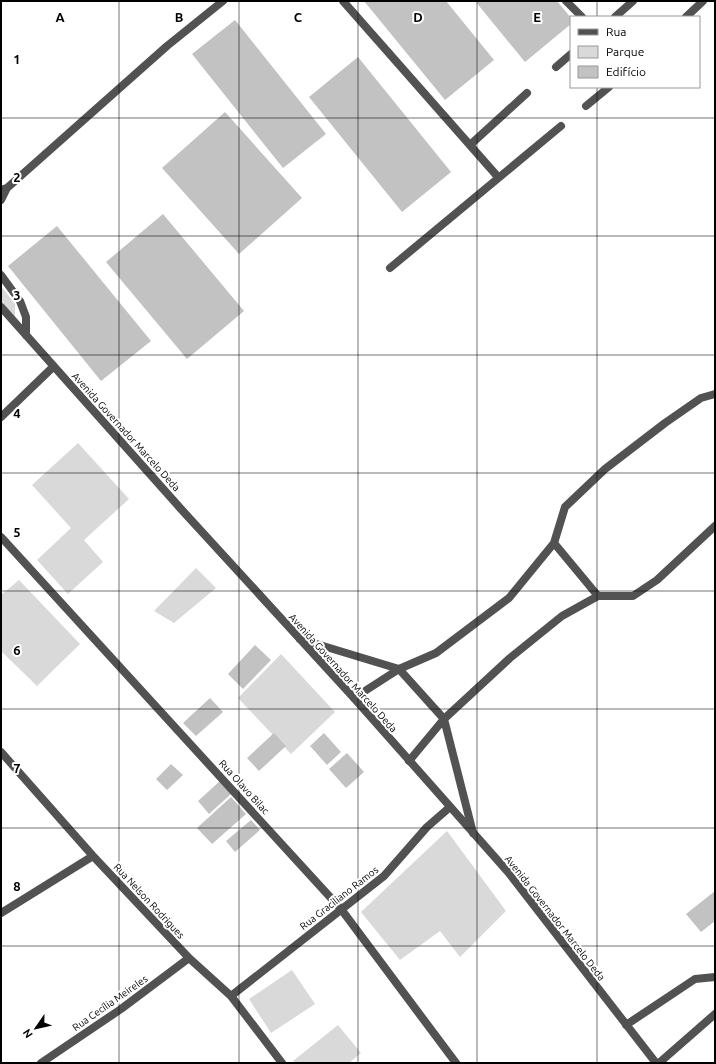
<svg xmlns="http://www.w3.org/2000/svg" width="716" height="1064" font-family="Ubuntu,sans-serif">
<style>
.green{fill:#d9d9d9}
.building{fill:#c2c2c2}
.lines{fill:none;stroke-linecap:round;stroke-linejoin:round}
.lane{stroke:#525252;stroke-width:8}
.street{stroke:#525252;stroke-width:8}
.grid{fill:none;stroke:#000;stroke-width:1;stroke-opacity:0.55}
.labels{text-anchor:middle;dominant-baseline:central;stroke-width:4;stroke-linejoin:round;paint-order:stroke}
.street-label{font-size:10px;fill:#000;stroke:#fff}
.grid-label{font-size:13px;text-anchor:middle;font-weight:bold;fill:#000;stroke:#fff;stroke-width:4;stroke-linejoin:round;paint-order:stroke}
</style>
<rect width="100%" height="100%" fill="#fff"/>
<path class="green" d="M1 286 15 304V317L1 307Z
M78 443 129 499 84 540 103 562 68 594 37 560 71 528 32 485Z
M196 568 216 588 174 623 154 611Z
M19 580 80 644 37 686 1 651V595Z
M281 654 335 712 291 754 238 698Z
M447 831 506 911 460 957 440 931 400 960 361 912Z
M292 970 315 1004 271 1033 249 999Z
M338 1025 361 1053 349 1063H295L293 1061Z"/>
<path class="building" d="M364 1H446L494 60 445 100Z
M475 1H557L571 18V24L525 62Z
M235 20 326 134 283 168 192 54Z
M358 57 451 172 402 212 309 97Z
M225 112 302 198 239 254 162 168Z
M163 214 244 311 187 359 106 262Z
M57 226 151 341 101 381 8 266Z
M255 645 271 660 243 689 228 674Z
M210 698 223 712 196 736 183 723Z
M274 733 286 746 259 771 247 758Z
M324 733 341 752 327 765 310 746Z
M347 753 364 772 346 788 329 769Z
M171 764 183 775 167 790 156 779Z
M220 781 231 794 209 814 198 801Z
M231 797 246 814 212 844 197 828Z
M251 820 260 830 235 852 226 841Z
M715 891V921L701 932 686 914Z"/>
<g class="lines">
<path class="lane" d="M343 1 498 177
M566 1 582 17
M615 17 633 1
M686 17 703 1
M556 67 571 54
M586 106 609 87
M470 145 527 93
M1 190 7 188 167 46 223 1
M1 200 7 188
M390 268 561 126
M1 275 20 301 26 317V335
M554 543 598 596
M300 639 399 669 444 719 473 833
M354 698 399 669 436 653 509 598 554 543 565 507 605 469 665 423 701 398 715 394
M409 761 444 719 510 658 562 616 598 596H633L657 580 715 526"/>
<path class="street" d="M1 307 181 509 354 698 508 872 656 1063
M1 417 53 367
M1 537 341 909 456 1063
M1 752 93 856 189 958 231 996 282 1063
M1 913 93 856
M231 996 384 876 427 827 450 807
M626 1025 695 979 715 977
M41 1063 121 1009 189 958
M659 1063 715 1014"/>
</g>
<path class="grid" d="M119 1V1063M239 1V1063M358 1V1063M477 1V1063M597 1V17M597 87V1063M1 118H715M1 236H715M1 355H715M1 473H715M1 591H715M1 709H715M1 828H715M1 946H715"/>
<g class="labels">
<g class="street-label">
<text transform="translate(126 432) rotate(48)">Avenida Governador Marcelo Deda</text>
<text transform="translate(343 673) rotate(48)">Avenida Governador Marcelo Deda</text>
<text transform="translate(244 787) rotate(48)">Rua Olavo Bilac</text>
<text transform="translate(339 898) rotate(-38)">Rua Graciliano Ramos</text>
<text transform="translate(149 901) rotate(47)">Rua Nelson Rodrigues</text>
<text transform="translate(555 918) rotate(52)">Avenida Governador Marcelo Deda</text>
<text transform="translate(110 1003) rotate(-35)">Rua Cecília Meireles</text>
</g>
</g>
<g class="grid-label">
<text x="60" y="22">A</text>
<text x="179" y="22">B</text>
<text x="298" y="22">C</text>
<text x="418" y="22">D</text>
<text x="537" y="22">E</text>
<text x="17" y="64">1</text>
<text x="17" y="182">2</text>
<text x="17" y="300">3</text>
<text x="17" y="418">4</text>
<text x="17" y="537">5</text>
<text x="17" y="655">6</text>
<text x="17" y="773">7</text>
<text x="17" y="891">8</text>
</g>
<rect width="716" height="1064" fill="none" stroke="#000000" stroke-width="4"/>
<rect x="570" y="16" width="130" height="72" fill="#ffffff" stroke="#999999"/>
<rect x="578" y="29" width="20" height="6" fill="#525252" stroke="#999999"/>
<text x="606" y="36" font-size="12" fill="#000000">Rua</text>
<rect x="578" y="46" width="20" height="12" fill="#d9d9d9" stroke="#999999"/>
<text x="606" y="56" font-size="12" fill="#000000">Parque</text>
<rect x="578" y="66" width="20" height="12" fill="#c2c2c2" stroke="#999999"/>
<text x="606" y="76" font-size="12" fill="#000000">Edifício</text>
<g transform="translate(36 1028) rotate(236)" stroke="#ffffff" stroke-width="3" paint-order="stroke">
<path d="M0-3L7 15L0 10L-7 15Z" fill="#000000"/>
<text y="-6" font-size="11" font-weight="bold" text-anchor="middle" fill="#000000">N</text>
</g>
</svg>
